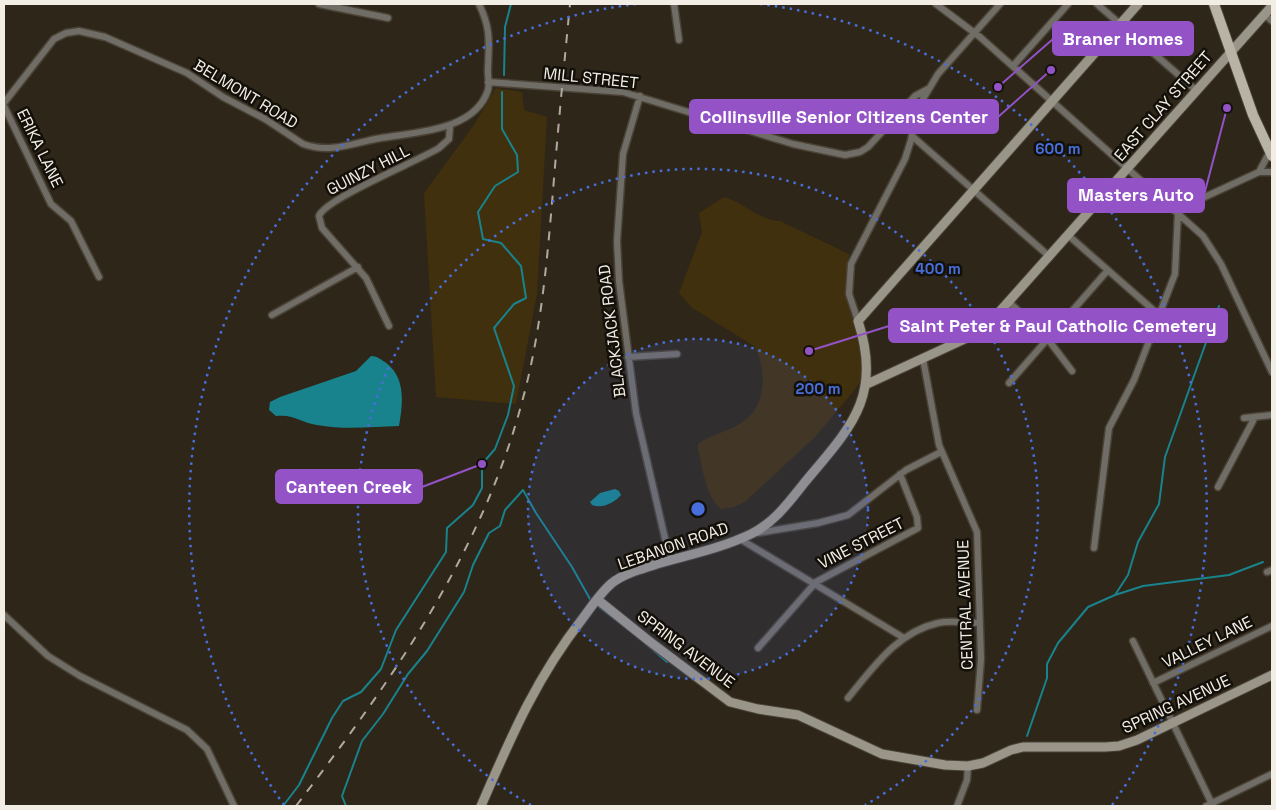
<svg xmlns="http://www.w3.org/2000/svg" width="1276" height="810" font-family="'Space Grotesk',sans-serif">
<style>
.green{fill:#41300e}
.water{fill:#18838c}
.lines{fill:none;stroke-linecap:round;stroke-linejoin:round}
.stream{stroke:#18838c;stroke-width:2}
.street-casing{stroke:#4a4236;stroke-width:9}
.secondary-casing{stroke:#4a4236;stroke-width:11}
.primary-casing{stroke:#4a4236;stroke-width:12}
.street{stroke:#706d66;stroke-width:6}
.secondary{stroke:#999589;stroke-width:9}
.primary{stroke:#b8b3a4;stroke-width:10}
.rail{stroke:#afa99f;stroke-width:2;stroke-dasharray:9 9;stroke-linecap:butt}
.ring{fill:none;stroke:#486edb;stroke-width:2.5;stroke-dasharray:2.5 5}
.labels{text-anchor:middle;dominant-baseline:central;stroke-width:5;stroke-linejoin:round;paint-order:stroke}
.street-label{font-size:16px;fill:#f3eee5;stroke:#13100a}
.centre{fill:#486edb;stroke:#13100a;stroke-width:2.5}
.ring-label{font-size:15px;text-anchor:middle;font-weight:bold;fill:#486edb;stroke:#13100a;stroke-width:5;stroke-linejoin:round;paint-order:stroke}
.leader{fill:none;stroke:#9353c7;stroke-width:2}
.callout-dot{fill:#9353c7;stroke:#13100a;stroke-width:2}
.callout{fill:#9353c7;stroke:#9353c7;stroke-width:2}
.callout-label{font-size:18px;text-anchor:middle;font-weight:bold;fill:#fff}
</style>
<rect width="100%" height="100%" fill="#2e2619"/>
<path class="green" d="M496 88 522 92 524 110 547 117 537 294 516 404 436 397 424 193 474 125Z
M724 197C743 202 760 221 780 221L849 254 846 297 858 338 862 363V379L853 392 815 437 745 502 734 507 721 509C705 496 703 468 698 449V444C712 434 731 431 744 421 767 405 767 368 754 346L691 307 679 293 702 232 699 213Z"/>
<path class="water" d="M371 356C377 356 380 359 385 362 406 377 403 403 399 426 371 427 344 430 317 425 301 423 295 414 276 416L269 410 270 402 280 397 356 371Z
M615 489 619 491 621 495C614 503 602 509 592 505L590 502 600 493Z"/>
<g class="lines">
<path class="stream" d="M504 75 505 27 511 4
M1115 595 1143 586 1229 575 1263 562
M599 607 635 635
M646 644 667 662
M1027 736 1047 678V664L1058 643 1088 607 1115 595 1128 575 1138 542 1159 504 1165 457 1219 306
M283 806 299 785 332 718 343 701 361 692 381 669 396 630 446 552 447 528 473 505 482 488V464L495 449 508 415 514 386 494 328 514 304 526 298 521 266 501 243 483 239 478 212 495 186 518 172 517 155 502 129V92
M346 806 342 796 362 741 383 714 408 674 427 651 464 592 473 565 489 533 500 526 505 510 523 490 536 513 572 567 590 599"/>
<g class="street-casing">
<path id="street" d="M319 4 388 18
M674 4 679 40
M936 4 980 37 1203 236 1221 264 1272 372
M1097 4 1197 91
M1265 15 1272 21
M1013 66 1068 4
M488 82 623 92 793 144 845 155 860 152 868 147 915 96 928 89
M640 96 623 154 617 241 619 281 636 413 670 560
M4 103 54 39 66 33 79 31 105 37 187 73 223 97 265 119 303 144C332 154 352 143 381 138 416 132 475 131 488 90 490 83 487 74 488 67 489 41 491 29 479 4
M4 106 51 204 71 221 99 277
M912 136 1050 257
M1259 172 1270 151
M1069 236 1159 315
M1009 302 1047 338 1072 371
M272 315 358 267
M858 321 849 294 851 264 905 159 911 140 917 109 938 74 1000 4
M389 326 366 278 322 228 319 216C325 199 418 161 439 148L449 139 450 126
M628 357 677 354
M923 359 939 445 977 532 981 659 977 710
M1009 383 1108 270
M1244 418 1272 415
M1218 487 1255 417
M757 533 818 523 848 515 906 470 941 452
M740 539 904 638
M1094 548 1109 428 1134 380 1175 274 1178 212 1183 207 1259 172H1272
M1267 572 1272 570
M4 615 48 656 80 676 187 730 207 749 234 806
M1133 641 1212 804
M758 648 816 582 918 528 917 517 900 474
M1153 683 1272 626
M848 698C873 668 897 632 938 623 951 620 967 623 980 623
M957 806 967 780 968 766
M1206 806 1272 774"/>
</g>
<g class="secondary-casing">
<path id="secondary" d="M865 385 969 337 993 319 1272 6
M598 600 649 641 730 702 758 709 798 715 882 754 945 765 968 766 983 763 1011 750 1023 747H1105L1119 746 1137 740 1272 675
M481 806C511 737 536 678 583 618 592 606 601 592 612 583 625 573 642 569 657 564 688 555 722 548 751 534 774 523 789 502 805 482 850 428 883 397 858 321L1138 4"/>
</g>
<g class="primary-casing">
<path id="primary" d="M1214 4 1253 115 1272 156"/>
</g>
<use href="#street" class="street"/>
<use href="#secondary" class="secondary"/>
<use href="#primary" class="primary"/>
<path class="rail" d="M296 806C390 683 482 553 522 402 541 333 547 262 553 191 558 128 564 66 570 4"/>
</g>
<circle cx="698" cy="509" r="170" fill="#486edb" fill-opacity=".12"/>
<g class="ring">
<circle cx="698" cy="509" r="170"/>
<path d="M531 805A340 340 0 1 1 865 805"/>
<path d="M284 805A509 509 0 0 1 636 4M760 4A509 509 0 0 1 1112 805"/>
</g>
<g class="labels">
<g class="street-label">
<text transform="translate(591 78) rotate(6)">MILL STREET</text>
<text transform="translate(246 94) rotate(31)">BELMONT ROAD</text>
<text transform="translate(1163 106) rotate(-49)">EAST CLAY STREET</text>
<text transform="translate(40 148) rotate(64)">ERIKA LANE</text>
<text transform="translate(368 170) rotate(-27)">GUINZY HILL</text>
<text transform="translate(612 331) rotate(-97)">BLACKJACK ROAD</text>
<text transform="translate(861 543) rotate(-27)">VINE STREET</text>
<text transform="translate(673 546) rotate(-19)">LEBANON ROAD</text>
<text transform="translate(965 605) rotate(-92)">CENTRAL AVENUE</text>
<text transform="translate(1207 642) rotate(-26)">VALLEY LANE</text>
<text transform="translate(686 649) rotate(37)">SPRING AVENUE</text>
<text transform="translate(1176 704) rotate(-25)">SPRING AVENUE</text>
</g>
</g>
<circle cx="698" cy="509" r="8" class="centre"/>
<g class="ring-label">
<text x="1058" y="154">600 m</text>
<text x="938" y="274">400 m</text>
<text x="818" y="394">200 m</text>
</g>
<path class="leader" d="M998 87L1053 39M1051 70L998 117M1227 108L1204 195M809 351L889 326M482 464L422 487"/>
<g class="callout-dot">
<circle cx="998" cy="87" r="5"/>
<circle cx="1051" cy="70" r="5"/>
<circle cx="1227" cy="108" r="5"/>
<circle cx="809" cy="351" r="5"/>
<circle cx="482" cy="464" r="5"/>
</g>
<g class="callout">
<rect x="1053" y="22" width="140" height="33" rx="5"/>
<rect x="690" y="100" width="308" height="33" rx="5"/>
<rect x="1068" y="179" width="136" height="33" rx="5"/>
<rect x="889" y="309" width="338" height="33" rx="5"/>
<rect x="276" y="470" width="146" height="33" rx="5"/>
</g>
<g class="callout-label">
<text x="1123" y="45">Braner Homes</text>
<text x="844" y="123">Collinsville Senior Citizens Center</text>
<text x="1136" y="201">Masters Auto</text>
<text x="1058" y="332">Saint Peter &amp; Paul Catholic Cemetery</text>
<text x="349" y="493">Canteen Creek</text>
</g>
<rect width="1276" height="810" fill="none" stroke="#f3eee5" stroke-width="10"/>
</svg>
